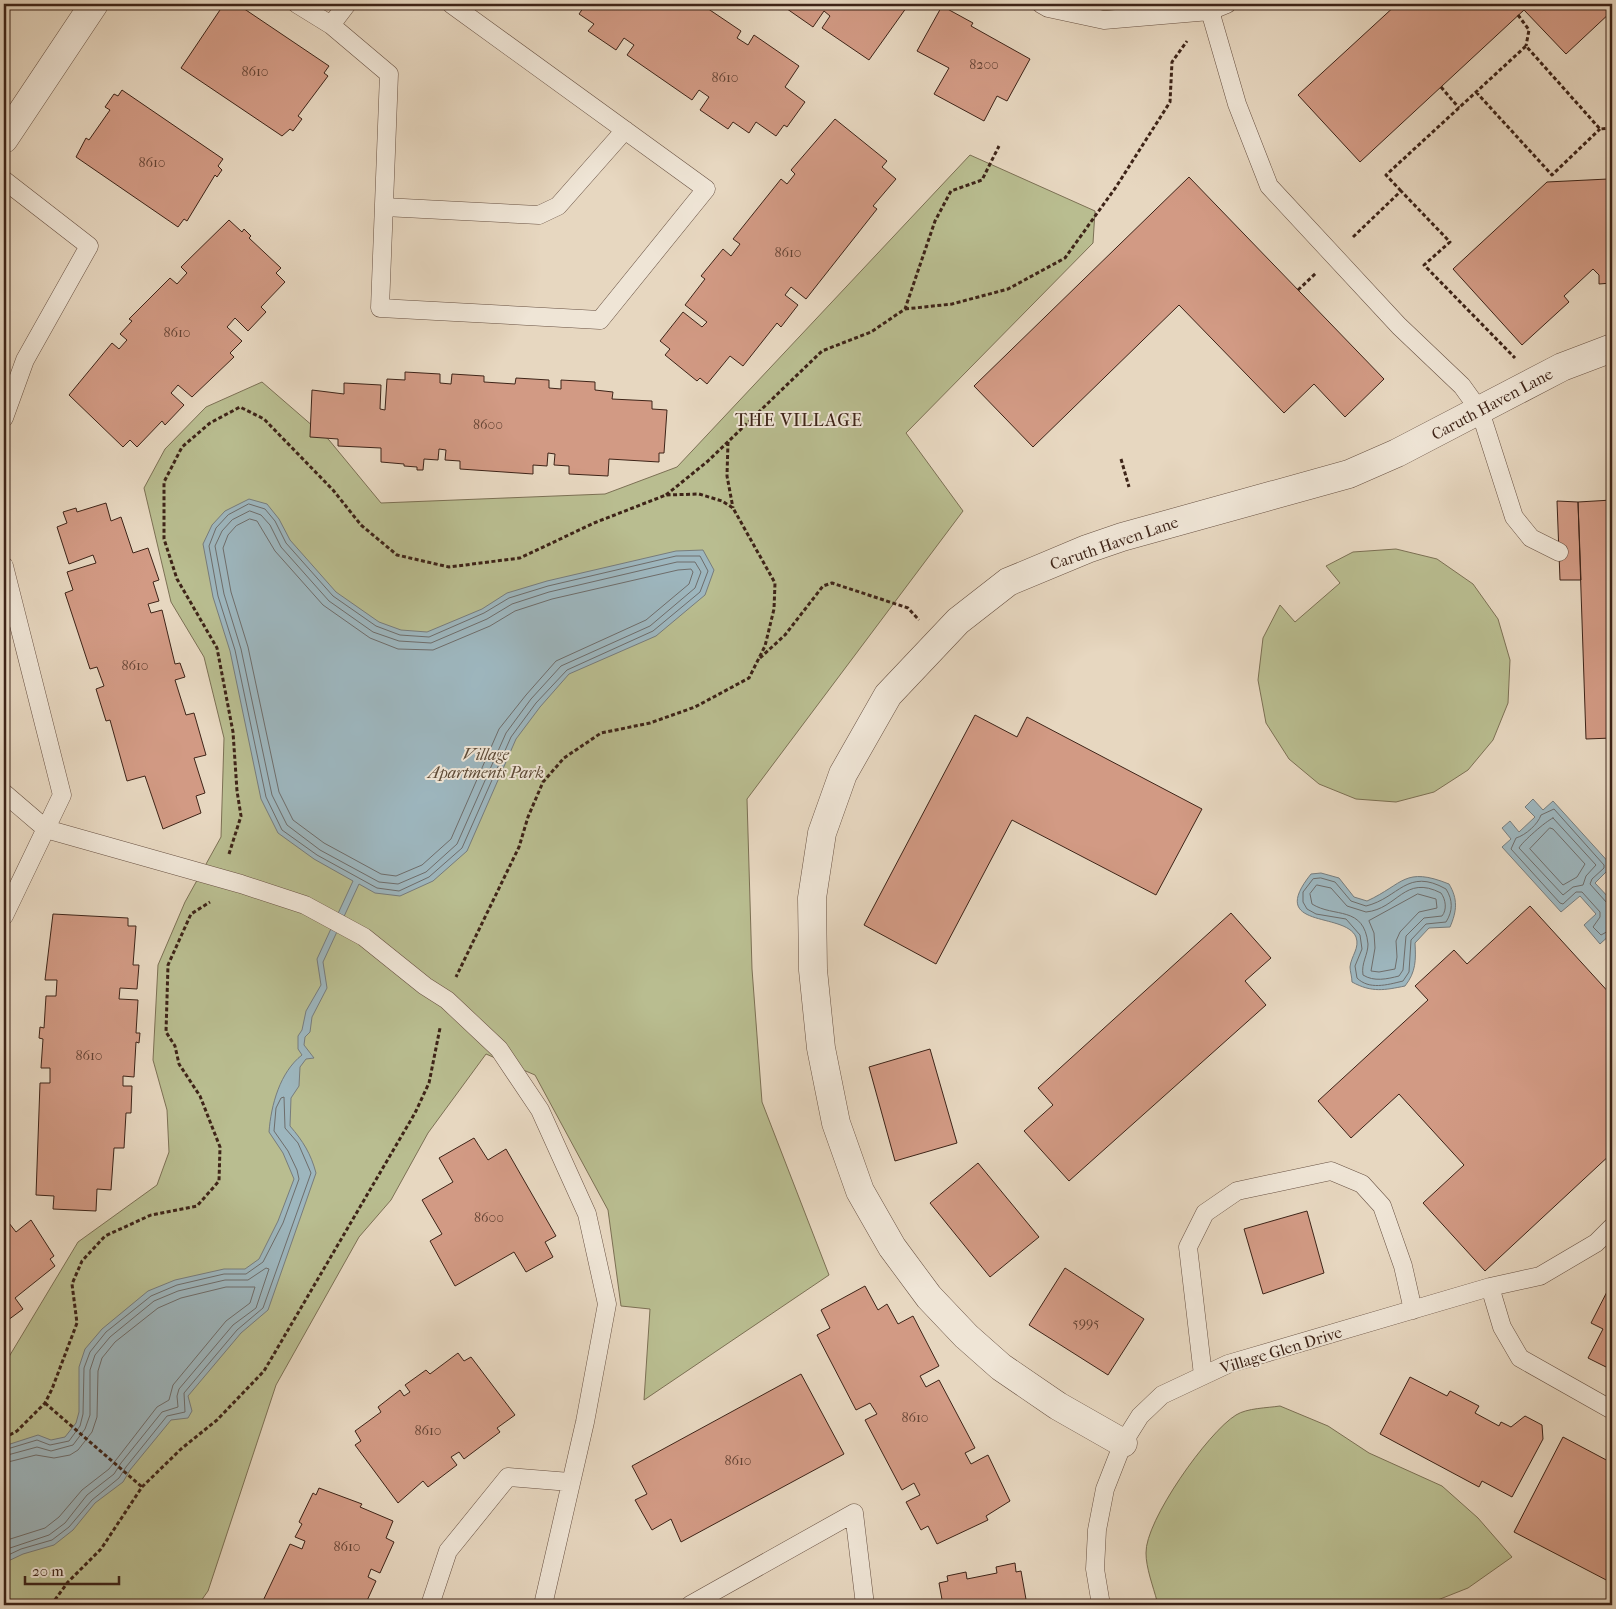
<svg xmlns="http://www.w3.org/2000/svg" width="1616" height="1609" font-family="'IM FELL French Canon',serif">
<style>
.green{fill:#b9bd90;stroke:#7c7054}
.water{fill:#9db6be;stroke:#777c7c}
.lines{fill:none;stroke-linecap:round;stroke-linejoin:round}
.shore{stroke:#6e6d6b;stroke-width:1}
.building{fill:#d29a84;stroke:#3e2418}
.service-casing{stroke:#685142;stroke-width:19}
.minor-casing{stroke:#685142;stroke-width:29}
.path{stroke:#3e2418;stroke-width:3;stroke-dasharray:4 2.5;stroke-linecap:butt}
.service{stroke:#efe5d6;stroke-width:18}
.minor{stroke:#efe5d6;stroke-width:28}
.labels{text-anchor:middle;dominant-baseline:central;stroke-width:4;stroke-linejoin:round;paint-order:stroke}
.number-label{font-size:14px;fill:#634233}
.street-label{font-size:16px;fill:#3e2418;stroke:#efe5d6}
.park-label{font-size:16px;font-style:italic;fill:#5d4a36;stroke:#efe5d6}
.neighbourhood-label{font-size:18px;letter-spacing:1px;fill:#3e2418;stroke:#efe5d6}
</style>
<rect width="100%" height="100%" fill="#e7d7c0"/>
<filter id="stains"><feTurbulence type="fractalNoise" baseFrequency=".004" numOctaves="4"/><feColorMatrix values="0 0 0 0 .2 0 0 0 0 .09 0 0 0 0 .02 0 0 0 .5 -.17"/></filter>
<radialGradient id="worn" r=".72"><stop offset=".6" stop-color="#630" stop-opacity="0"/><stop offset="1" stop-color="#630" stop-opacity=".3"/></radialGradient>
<path class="green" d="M970 155 1095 211 1093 243 906 433 963 511 747 799 752 969 762 1102 829 1275 644 1400 650 1309 621 1306 608 1210 535 1075 486 1054 428 1133 391 1200 359 1237 276 1385 208 1591 198 1605H4V1365L78 1242 157 1185 169 1152 167 1110 153 1060 158 965 185 902 221 837 224 738 204 657 171 602 144 488 165 449 206 407 262 382 329 440 381 503 605 494 677 467Z
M1396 549 1437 559 1473 584 1498 619 1510 660 1508 703 1493 740 1468 770 1434 792 1396 802 1356 799 1319 784 1289 759 1266 723 1258 680 1263 638 1280 605 1295 622 1340 583 1326 566 1353 552Z
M1280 1406 1328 1426 1369 1453 1442 1486 1478 1518 1512 1557 1468 1588 1425 1605H1160L1157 1601C1153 1586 1146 1568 1146 1553 1145 1521 1208 1432 1236 1415 1247 1408 1267 1408 1280 1406Z"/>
<path class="water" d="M249 499 267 504 279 519 290 540 336 592 379 622 401 630 427 632 482 609 507 593 547 581 676 551 703 550 714 570 705 595 656 636 569 674 540 707 516 739 467 851 433 881 400 896 375 893 359 884 323 962 327 988 312 1017 310 1032 305 1037 304 1045 314 1058 306 1059 300 1067 299 1086 291 1098 290 1126C303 1141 311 1154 316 1173L268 1310 241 1333 188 1396 192 1411 188 1418 171 1420 130 1470 123 1482 95 1503 73 1530 54 1545 23 1554 4 1563V1446L38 1435 51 1440 65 1437 76 1423 79 1412V1367L85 1349 102 1329 148 1291 175 1280 224 1269H245L259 1259 278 1221 294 1179 283 1153 269 1132C271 1105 280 1072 302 1055L298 1049V1036L302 1030 306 1011 321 985 317 959 353 881 314 859 278 833 261 799 230 651 213 597 203 544 212 525 225 511Z
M1533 799 1543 810 1553 801 1612 866 1595 883 1611 900 1612 899V933L1600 944 1584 925 1596 914 1580 896 1561 912 1502 847 1511 839 1502 828 1510 821 1519 832 1535 817 1525 807Z
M1321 873 1339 878 1354 897 1367 901C1404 884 1404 866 1449 884 1458 899 1457 911 1450 927L1429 928 1415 943C1416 960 1416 972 1405 986 1385 990 1372 993 1352 982 1352 977 1350 971 1350 967 1351 956 1360 948 1356 937 1345 911 1266 930 1311 874Z"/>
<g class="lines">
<path class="shore" d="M249 504 265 509 275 521 286 543 333 596 376 626 400 635 429 637 484 613 509 598 548 586 676 556H700L708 571 700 592 653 631 567 670 536 703 511 737 462 848 429 877 399 891 377 888 317 855 282 830 266 797 235 650 218 596 209 546 216 528 228 515Z
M250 511 261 515 270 525 281 547 329 601 373 632 399 641 431 643 487 619 512 604 549 592 677 562H695L701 572 695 588 650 626 561 666 531 699 506 733 457 844 426 872 398 884 379 882 320 850 287 825 272 795 241 649 224 594 215 546 222 531 232 520Z
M250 519 257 521 275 551 323 605 370 638 398 649 433 650 490 626 515 611 552 599 678 570 691 569 693 572 689 584 646 620 556 661 526 695 499 729 451 839 422 865 396 876 381 874 324 843 293 820 279 792 248 647 231 592 223 548 228 535 236 526Z
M1553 818 1596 865 1586 876 1583 885 1573 887 1563 895 1519 848C1522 842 1546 821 1553 818Z
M1550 828 1553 829 1585 864 1577 877 1563 885 1530 849Z
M1321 878 1335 882 1351 901 1366 906C1399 898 1407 867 1446 889 1453 900 1453 911 1446 922L1426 924 1411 940 1409 972 1403 981C1387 985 1369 990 1357 978L1355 966 1362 949 1360 935 1346 919 1316 914 1307 909 1303 902V892L1313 879Z
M1317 885 1331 888 1347 906 1366 912C1398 909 1404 874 1441 893 1446 900 1447 910 1442 916L1424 918 1406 936 1403 970 1399 976C1387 979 1374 982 1363 975 1361 963 1368 955 1368 944 1364 905 1334 918 1312 904L1310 894Z
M1418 894 1436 899 1437 908 1419 912 1400 932 1396 941 1397 957 1395 969 1379 972 1371 971 1375 948 1374 933 1369 921Z
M1612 905 1607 903 1590 884 1592 879 1604 868V865L1554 809 1541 815C1538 824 1526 835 1516 838L1511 849 1560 903 1563 904 1576 892H1582L1600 912V917L1593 927 1601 935 1612 929
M4 1450 37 1440 50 1445 69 1441 80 1426 83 1414 84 1368 90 1352 106 1332 151 1296 177 1285 224 1274H246L263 1262 283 1223 299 1179 297 1170 288 1151 274 1131 276 1108 281 1098 284 1097 285 1128 298 1143 311 1173 263 1308 237 1330 184 1393 185 1412 167 1416 126 1467 119 1478 92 1500 69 1527 52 1540 21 1549 4 1557
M4 1456 37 1447 51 1451 73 1445 85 1429 90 1415V1370L95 1355 110 1337 154 1301 178 1291 225 1280H248L266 1268 269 1269 256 1308 233 1325 179 1389 177 1396 178 1407 162 1412 121 1463 114 1474 87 1495 65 1523 49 1535 4 1550
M4 1463 36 1455 54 1458 70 1455 78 1450 92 1432 97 1417 98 1371 102 1358 115 1342 158 1308 181 1298 226 1287H255L250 1303 226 1321 173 1385 169 1400 157 1407 109 1469 82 1490 59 1517 45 1528 4 1541"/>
</g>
<path class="building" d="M224 4H237L329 66 324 73 328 76 298 116 302 119 293 131 290 129 282 136 181 68Z
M586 4H701L741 31 737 38 748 45 754 35 799 66 785 87 805 102 787 127 784 125 776 136 756 122 749 133 733 122 728 129 700 110 709 97 699 90 692 100 627 55 634 45 624 38 616 50 588 31 594 24 579 14Z
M780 4H909L869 60 822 28 830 16 824 11 813 27Z
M1397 4H1612V11L1566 54 1524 10 1360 162 1298 95Z
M942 6 973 23 971 26 1030 59 1007 101 997 96 984 121 934 94 949 68 917 51Z
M122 90 223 159 218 166 222 170 217 177 215 175 187 221 184 219 178 227 76 157 86 138 89 140 110 110 105 107 114 94 118 96Z
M835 119 887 161 882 167 896 179 873 206 877 209 806 299 791 287 785 295 798 305 781 327 777 323 743 366 730 356 707 384 700 378 697 381 665 355 670 349 660 341 683 312 702 327 707 322 685 305 705 279 701 276 723 249 731 256 740 244 733 239 781 179 787 184 795 174 791 170Z
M1189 177 1384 379 1345 417 1314 384 1284 413 1179 305 1033 447 974 386Z
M1608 179V190H1612V283L1599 284V275L1593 269 1564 296 1569 302 1522 345 1453 269 1547 182Z
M229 220 242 232 244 229 251 236 249 238 281 268 276 273 285 282 261 307 266 312 248 331 235 318 227 327 242 341 230 353 234 357 192 397 178 385 171 393 184 405 165 425 162 421 137 447 130 440 123 447 69 395 112 343 119 349 127 340 120 334 132 321 129 319 170 278 177 284 187 273 181 267Z
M405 372 440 374V383L451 384 452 374 484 376V382L515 384 516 378 549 380V388L561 389V380L595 382V390L613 392 612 399 652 401V409L667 410 664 453H659V462L609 459 608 476 569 474V466L554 465 555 454 548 453 547 466 533 465V474L460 469V461L445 460 446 450 439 449 438 460 424 459 423 470H417V467L404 466V464L381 462V448L338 446V439L310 437 312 390 344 394V383L381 385 380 409 385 410 387 379 405 380Z
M1612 500V738L1586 739 1578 502Z
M1557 501 1578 502 1581 580H1560Z
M106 503 111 521 121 517 133 553 148 548 159 580 153 582 159 601 148 604 151 613 162 610 175 664 180 663 185 677 175 680 186 715 194 713 206 755 194 758 205 793 196 796 201 813 163 829 145 776 127 781 110 720 106 721 96 689 104 686 97 667 90 669 65 593 73 590 67 572 96 563 93 555 69 564 57 527 67 523 63 512 76 508 77 512Z
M975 715 1017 737 1027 717 1202 809 1156 895 1012 820 936 964 864 925Z
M1530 906 1612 996V1153L1485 1271 1423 1203 1464 1165 1399 1094 1351 1138 1318 1101 1428 1000 1415 986 1454 950 1467 964Z
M1231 913 1271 958 1245 981 1266 1005 1069 1181 1024 1131 1053 1105 1038 1088Z
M53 914 128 918V926H136L133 965H139L137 989 120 988 119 999 138 1000 136 1033H140L139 1043 136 1042 134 1077 123 1076V1086H132L131 1113H126L124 1148H114L111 1190 97 1189 96 1211 53 1209 54 1196 36 1195 40 1083H50V1068H41L43 1039 39 1038 40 1027 44 1028 46 996H56L57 980H45Z
M930 1049 957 1143 895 1161 869 1067Z
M474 1138 488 1160 506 1149 556 1236 545 1242 553 1257 526 1272 514 1252 455 1286 430 1241 442 1234 422 1200 453 1182 439 1158Z
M978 1163 1039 1237 990 1277 930 1203Z
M1307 1211 1324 1273 1263 1294 1244 1229Z
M31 1220 54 1256 50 1259 55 1266 15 1298 23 1309 4 1323V1227L9 1223 16 1232Z
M1065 1268 1144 1319 1108 1375 1029 1325Z
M1612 1282V1370L1588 1358 1603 1329 1591 1323Z
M865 1286 878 1310 887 1304 898 1324 913 1316 939 1366 920 1376 926 1387 939 1380 975 1448 965 1453 971 1464 988 1455 1010 1501 986 1516 988 1520 937 1544 928 1526 921 1530 906 1502 920 1495 914 1483 902 1490 865 1420 877 1414 870 1403 856 1410 817 1335 830 1328 821 1310Z
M458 1353 464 1361 471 1357 515 1415 497 1428 500 1432 464 1459 459 1452 451 1457 457 1465 428 1487 423 1481 398 1503 355 1445 361 1441 355 1431 381 1412 378 1407 400 1390 404 1396 410 1392 405 1385 426 1370 430 1374Z
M801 1374 844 1454 681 1542 671 1519 652 1530 635 1500 647 1494 632 1466Z
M1410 1377 1447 1396 1450 1391 1479 1406 1475 1413 1499 1426 1501 1422 1511 1427 1525 1416 1542 1425 1543 1439 1512 1497 1482 1481 1479 1487 1380 1434Z
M1563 1437 1612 1463V1583L1514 1532Z
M319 1488 362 1504 360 1507 393 1521 386 1538 394 1542 380 1573 371 1569 368 1577 376 1581 365 1605H261L290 1544 302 1549 305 1541 295 1537 302 1524 299 1522 313 1493 316 1495Z
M1015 1563 1016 1572 1021 1571 1027 1605H943L939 1583 948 1581 947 1576 966 1572 967 1579 997 1573 996 1567Z"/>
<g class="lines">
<g class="service-casing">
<path id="service" d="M297 4 331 25 389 74 380 308 600 320 706 189 451 4
M1041 4 1048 8 1104 20 1210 11 1227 4
M1210 11 1237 104 1269 186 1399 326 1462 386 1480 411 1514 517 1531 538 1559 552
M331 25 347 4
M4 180 89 246 25 360 4 418
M384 207 539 215 558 206 625 130
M4 566 62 795 4 916
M4 793 46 829 241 884 305 905 364 937 425 986 447 1000 499 1049 540 1110 587 1214 607 1304 585 1422 543 1605
M1490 1287 1502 1327 1520 1358 1612 1410
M1203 1375 1188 1247 1205 1213 1237 1191 1331 1171 1362 1184 1382 1206 1403 1266 1413 1310
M430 1605 448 1551 508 1477 570 1482
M690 1605 854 1513 865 1605
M1101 1605 1095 1569 1097 1530 1105 1489 1123 1443 1140 1416 1162 1395 1228 1364 1490 1287 1540 1276 1596 1243 1612 1227"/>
</g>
<g class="minor-casing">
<path id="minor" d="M4 139 94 4
M1123 1443 1058 1406 1001 1367 966 1336 929 1297 892 1247 860 1191 836 1123 821 1048 813 970 812 898 822 833 843 774 888 695 958 621 1008 582 1087 549 1122 537 1349 474 1397 453 1562 367 1612 348"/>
</g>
<path class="path" d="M1518 15 1529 30 1526 46
M1441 87 1459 108
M1476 92 1552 175 1600 129
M1401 191 1386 175 1526 46 1600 129 1612 128
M1353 237 1401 191 1450 242 1424 265 1515 358
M1298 290 1316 273
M905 309 952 304 1008 289 1065 258 1116 187 1170 102 1172 62 1187 41
M728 442 727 476 733 508
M1121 459 1129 487
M666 495 708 461 822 351 871 332 905 309 935 221 951 191 982 180 999 146
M760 658 785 635 823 586 832 583 908 608 919 620
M229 854 241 816 237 791 233 732 217 648 177 579 164 539V482L182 447 210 423 240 407 264 419 333 490 361 525 397 555 449 567 520 558 594 523 666 495 699 494 722 501 733 508 775 583 774 609 765 646 749 678 695 707 650 723 601 733 564 758 543 782 528 817 519 847 456 977
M45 1403 142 1487
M4 1438 17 1431 45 1403 52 1389 77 1323 72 1284 82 1261 105 1236 151 1215 197 1206 219 1181 220 1147 200 1096 179 1064 175 1046 166 1032 168 965 191 914 210 902
M51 1605 68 1582 101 1549 142 1487 181 1449 217 1420 264 1371 415 1113 429 1083 440 1028"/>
<use href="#service" class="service"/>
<use href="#minor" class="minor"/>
</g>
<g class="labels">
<g class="number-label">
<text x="984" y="64">8200</text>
<text x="255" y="71">8610</text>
<text x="725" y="77">8610</text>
<text x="152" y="162">8610</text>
<text x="788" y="252">8610</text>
<text x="177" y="332">8610</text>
<text x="488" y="424">8600</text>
<text x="135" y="665">8610</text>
<text x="89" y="1055">8610</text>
<text x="489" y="1217">8600</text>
<text x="1086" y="1322">5995</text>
<text x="915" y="1417">8610</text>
<text x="428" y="1430">8610</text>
<text x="738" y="1460">8610</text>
<text x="347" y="1546">8610</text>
</g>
<g class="street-label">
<text transform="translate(1492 404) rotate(-28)">Caruth Haven Lane</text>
<text transform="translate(1114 543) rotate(-19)">Caruth Haven Lane</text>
<text transform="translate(1281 1350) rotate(-17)">Village Glen Drive</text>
</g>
<g class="park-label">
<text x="486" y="754">Village<tspan x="486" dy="18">Apartments Park</tspan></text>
</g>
<g class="neighbourhood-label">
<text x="799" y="420">THE VILLAGE</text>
</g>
</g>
<rect width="1616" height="1609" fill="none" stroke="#e7d7c0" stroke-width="20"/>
<rect x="5" y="5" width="1606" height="1599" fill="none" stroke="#3e2418" stroke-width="2.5"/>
<rect x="10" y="10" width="1596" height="1589" fill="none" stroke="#3e2418"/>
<path d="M25 1576v8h94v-8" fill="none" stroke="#3e2418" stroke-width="2.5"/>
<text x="32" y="1576" font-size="15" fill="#3e2418" stroke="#efe5d6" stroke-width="4" paint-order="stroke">20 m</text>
<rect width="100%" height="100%" filter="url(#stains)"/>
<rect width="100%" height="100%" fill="url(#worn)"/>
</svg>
